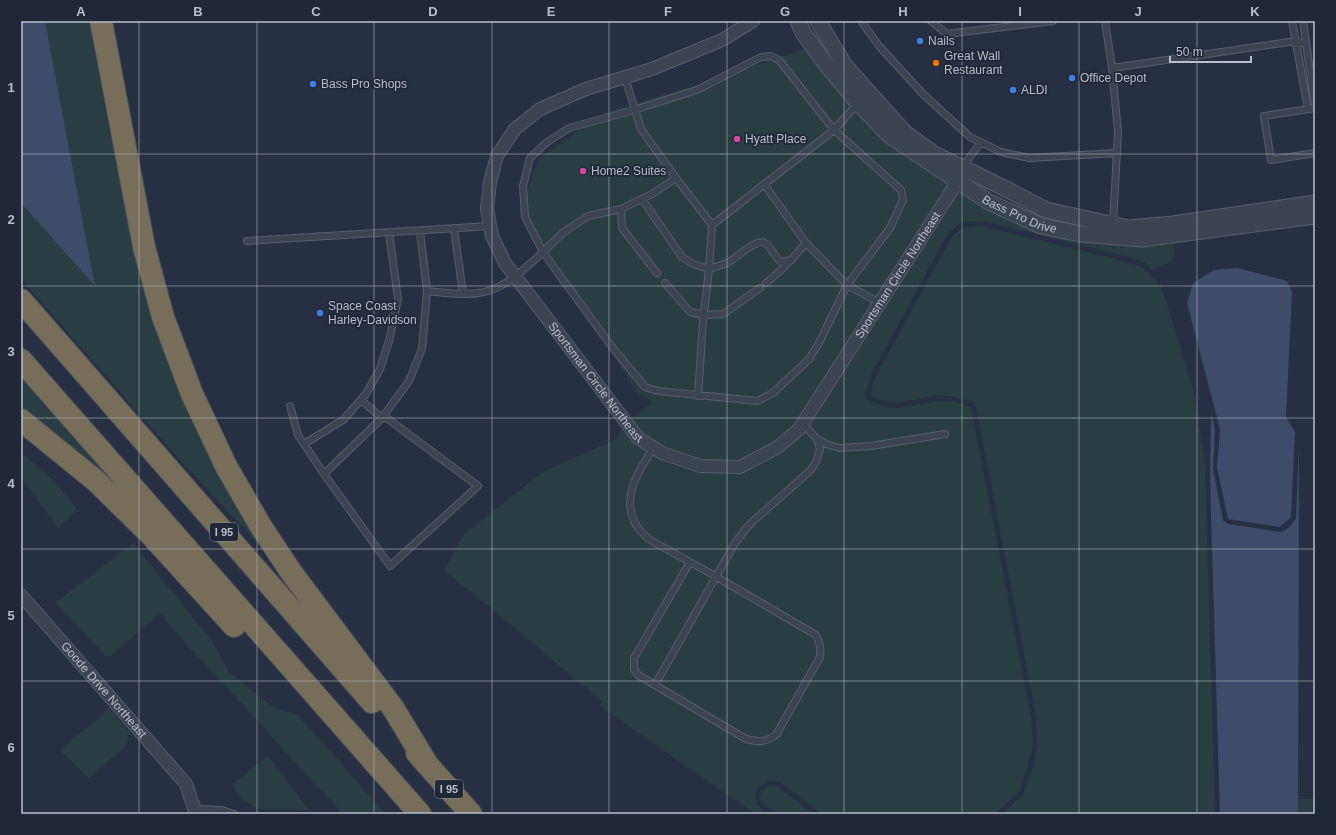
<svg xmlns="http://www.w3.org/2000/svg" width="1336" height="835" font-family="Helvetica,sans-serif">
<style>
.green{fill:#293e43}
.water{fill:#3e4c6a}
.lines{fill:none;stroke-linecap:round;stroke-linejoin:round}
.service-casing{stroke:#575e6c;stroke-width:8}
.minor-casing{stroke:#575e6c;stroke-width:14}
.tertiary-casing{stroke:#575e6c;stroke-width:17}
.motorway-casing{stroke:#434b59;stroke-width:24}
.service{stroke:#3c4351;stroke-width:6}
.minor{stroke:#3c4351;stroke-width:12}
.tertiary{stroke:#3c4351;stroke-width:15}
.motorway{stroke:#776e59;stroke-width:22}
.grid{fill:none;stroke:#b9becb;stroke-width:1;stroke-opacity:0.55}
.shop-dot{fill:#3f7fe0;stroke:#202837;stroke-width:1.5}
.food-dot{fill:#e8710a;stroke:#202837;stroke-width:1.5}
.hotel-dot{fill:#d1479c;stroke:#202837;stroke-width:1.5}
.labels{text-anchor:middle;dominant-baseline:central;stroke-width:3.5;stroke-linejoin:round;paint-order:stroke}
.shield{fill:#202837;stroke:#8b919f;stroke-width:1}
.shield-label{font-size:11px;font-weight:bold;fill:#b9becb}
.poi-label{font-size:12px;fill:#b9becb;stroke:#202837;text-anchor:start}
.street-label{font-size:12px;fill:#b9becb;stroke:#202837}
.neatline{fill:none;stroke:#b9becb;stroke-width:1.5}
.grid-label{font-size:13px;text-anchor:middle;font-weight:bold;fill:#b9becb}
</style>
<rect width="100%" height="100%" fill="#273042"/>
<path class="green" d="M45 21H89L110 138 124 166 145 266 283 571 179 459 21 279V203L95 286Z
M807 48 951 184 794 424 775 442 739 461 701 460 664 447 641 433 631 420 653 402 636 391 521 209 539 158 607 112 703 83Z
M961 190 1040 232 1175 241 1173 261 1152 270 1144 262 1117 254 982 221 962 222 948 233 872 373 865 394 867 399 882 406 897 408 939 401 955 402 971 407 1031 717 1033 745 1028 765 1019 792 994 814H822L779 781H768L757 788C753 804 757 805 768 814H755L600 706 602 701C549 659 499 612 444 571L464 534 543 472 616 439 623 428 635 443 659 459 700 473H743L781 453 803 432Z
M981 226 1116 259 1142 267 1161 286 1194 392 1205 464 1215 814H1002L1023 795 1033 767 1037 745 1036 716 975 402 955 397 938 395 897 403 883 401 870 395 876 376 952 236 963 228Z
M21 378 123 494 21 413Z
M21 453 52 479 77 509 58 528 24 481 21 479Z
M133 543 211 640 230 673 273 707 298 715 386 814H343L181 638 160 613 108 658 55 603Z
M109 709 130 732 125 747 89 778 60 750Z
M268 756 309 810 256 809 237 794 233 784Z
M769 786H777L813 814H777L760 801 761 791Z
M1298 799H1315V814H1298Z"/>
<path class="water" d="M21 21H45L95 286 21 203Z
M1237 268 1287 281 1292 292 1286 417 1295 432 1291 517 1280 527 1228 519 1217 468 1220 429 1187 303 1193 283 1214 270Z
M1211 413 1215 429 1213 469 1223 520 1228 524 1280 532C1286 531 1293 524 1296 518L1299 447 1298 814H1220L1210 481Z"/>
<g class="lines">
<g class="service-casing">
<path id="service" d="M861 21 879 46 923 94 970 137 1001 152 1029 158 1117 153
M931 21 947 34 1053 21
M1105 21 1112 68
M1292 21 1308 109
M1303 21 1315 108
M625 78 641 129 676 178
M1315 108 1264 116 1271 160 1315 153
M962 168 981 142
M764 184 806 243
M642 199 682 257 693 264 709 269 703 321 698 396
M621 209 622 228 657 273
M712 225 834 130 858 103
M1113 225 1118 132 1112 68 1296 41 1306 44
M454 228 463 294
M420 231 427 291
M247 241 490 226
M665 283 690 312 704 315 723 314 760 288
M766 283 780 271 791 260
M361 400 382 418
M290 406 298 435 324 474 382 418 409 381 422 349 427 291C448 293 471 297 491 290 508 285 530 264 543 252L558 273 612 347 645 387 658 391 757 401 773 393 809 359 820 341 847 285 890 228 903 200 901 190 834 130 779 60 771 56 761 57 697 90 634 110 569 128 546 143 530 158 523 186 525 217 543 252 564 232 588 216 621 209 652 194 676 178 712 225 709 269C715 267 721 265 727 263 736 259 755 238 765 243 771 246 774 257 781 262L791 260 806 243 847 285 880 303
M817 439 826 444 839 448 871 446 945 434
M304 444 343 420 366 394 380 369 389 341 398 299 389 232
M653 448C640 470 622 493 634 521 637 528 643 534 649 539 656 544 663 547 670 551 683 558 695 565 708 572 744 593 780 614 816 635 820 644 822 650 819 659L776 735C764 743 759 742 746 739L638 675 634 669V658L690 562
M324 474 390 566 478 486 384 416
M655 685 735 543 744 531 751 523 811 470 817 460 820 449 817 439 802 423
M194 809 222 810 234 814"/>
</g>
<g class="minor-casing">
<g id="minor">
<path id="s1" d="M753 21 722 40 652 69 586 89 540 109 515 129 497 156 490 182 487 209 492 236 505 263 638 438 662 453 700 466 740 467 778 447 799 429 958 181 961 173"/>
<path id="s2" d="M21 595 186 784 196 814"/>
</g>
</g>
<g class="tertiary-casing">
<g id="tertiary">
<path id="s3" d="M798 21 804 34 822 59 858 103 890 136 989 202 1041 226 1081 234 1142 239 1315 216"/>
<path d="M818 21 845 66 905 133 934 154 1006 189 1046 210 1129 228 1173 224 1315 203"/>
</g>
</g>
<g class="motorway-casing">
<path id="motorway" d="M101 21 144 247 163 317 192 394 226 466 260 525 291 572 393 708 427 764
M21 300 372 702
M21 360 420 814
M21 420 96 481 151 535 234 626
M417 753 471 814"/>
</g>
<use href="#service" class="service"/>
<use href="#minor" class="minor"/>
<use href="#tertiary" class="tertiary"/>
<use href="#motorway" class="motorway"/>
</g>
<path class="grid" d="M139 21V814M257 21V814M374 21V814M492 21V814M609 21V814M727 21V814M844 21V814M962 21V814M1079 21V814M1197 21V814M21 154H1315M21 286H1315M21 418H1315M21 549H1315M21 681H1315"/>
<g class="shop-dot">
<circle cx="920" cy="41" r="4"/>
<circle cx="1072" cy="78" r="4"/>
<circle cx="313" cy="84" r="4"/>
<circle cx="1013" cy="90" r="4"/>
<circle cx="320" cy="313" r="4"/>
</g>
<circle class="food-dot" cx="936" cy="63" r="4"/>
<g class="hotel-dot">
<circle cx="737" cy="139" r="4"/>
<circle cx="583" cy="171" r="4"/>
</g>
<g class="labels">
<g class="shield">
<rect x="210" y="523" width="28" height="18" rx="3"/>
<rect x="435" y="780" width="28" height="18" rx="3"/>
</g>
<g class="shield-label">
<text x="224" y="532">I 95</text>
<text x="449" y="789">I 95</text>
</g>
<g class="poi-label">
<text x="928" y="41">Nails</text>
<text x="944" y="56">Great Wall<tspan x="944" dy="14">Restaurant</tspan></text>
<text x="1080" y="78">Office Depot</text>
<text x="321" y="84">Bass Pro Shops</text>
<text x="1021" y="90">ALDI</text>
<text x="745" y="139">Hyatt Place</text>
<text x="591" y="171">Home2 Suites</text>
<text x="328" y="306">Space Coast<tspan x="328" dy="14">Harley-Davidson</tspan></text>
</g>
<g class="street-label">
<text stroke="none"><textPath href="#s3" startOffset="300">Bass Pro Drive</textPath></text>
<text stroke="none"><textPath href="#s1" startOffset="989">Sportsman Circle Northeast</textPath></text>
<text stroke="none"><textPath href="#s1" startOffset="557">Sportsman Circle Northeast</textPath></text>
<text stroke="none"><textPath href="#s2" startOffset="126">Goode Drive Northeast</textPath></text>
</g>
</g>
<rect width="1336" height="835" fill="none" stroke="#202837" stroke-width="44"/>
<path d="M1170 56v6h81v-6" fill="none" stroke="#b9becb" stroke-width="2"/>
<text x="1176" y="56" font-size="12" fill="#b9becb" stroke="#202837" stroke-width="3" paint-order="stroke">50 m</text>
<rect x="22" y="22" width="1292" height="791" class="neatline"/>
<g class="grid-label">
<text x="81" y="16">A</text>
<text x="198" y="16">B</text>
<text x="316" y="16">C</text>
<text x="433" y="16">D</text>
<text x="551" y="16">E</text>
<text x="668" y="16">F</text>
<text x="785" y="16">G</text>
<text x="903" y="16">H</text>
<text x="1020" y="16">I</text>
<text x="1138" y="16">J</text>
<text x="1255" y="16">K</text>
<text x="11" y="92">1</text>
<text x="11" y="224">2</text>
<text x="11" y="356">3</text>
<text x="11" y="488">4</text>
<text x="11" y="620">5</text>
<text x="11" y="752">6</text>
</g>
</svg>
